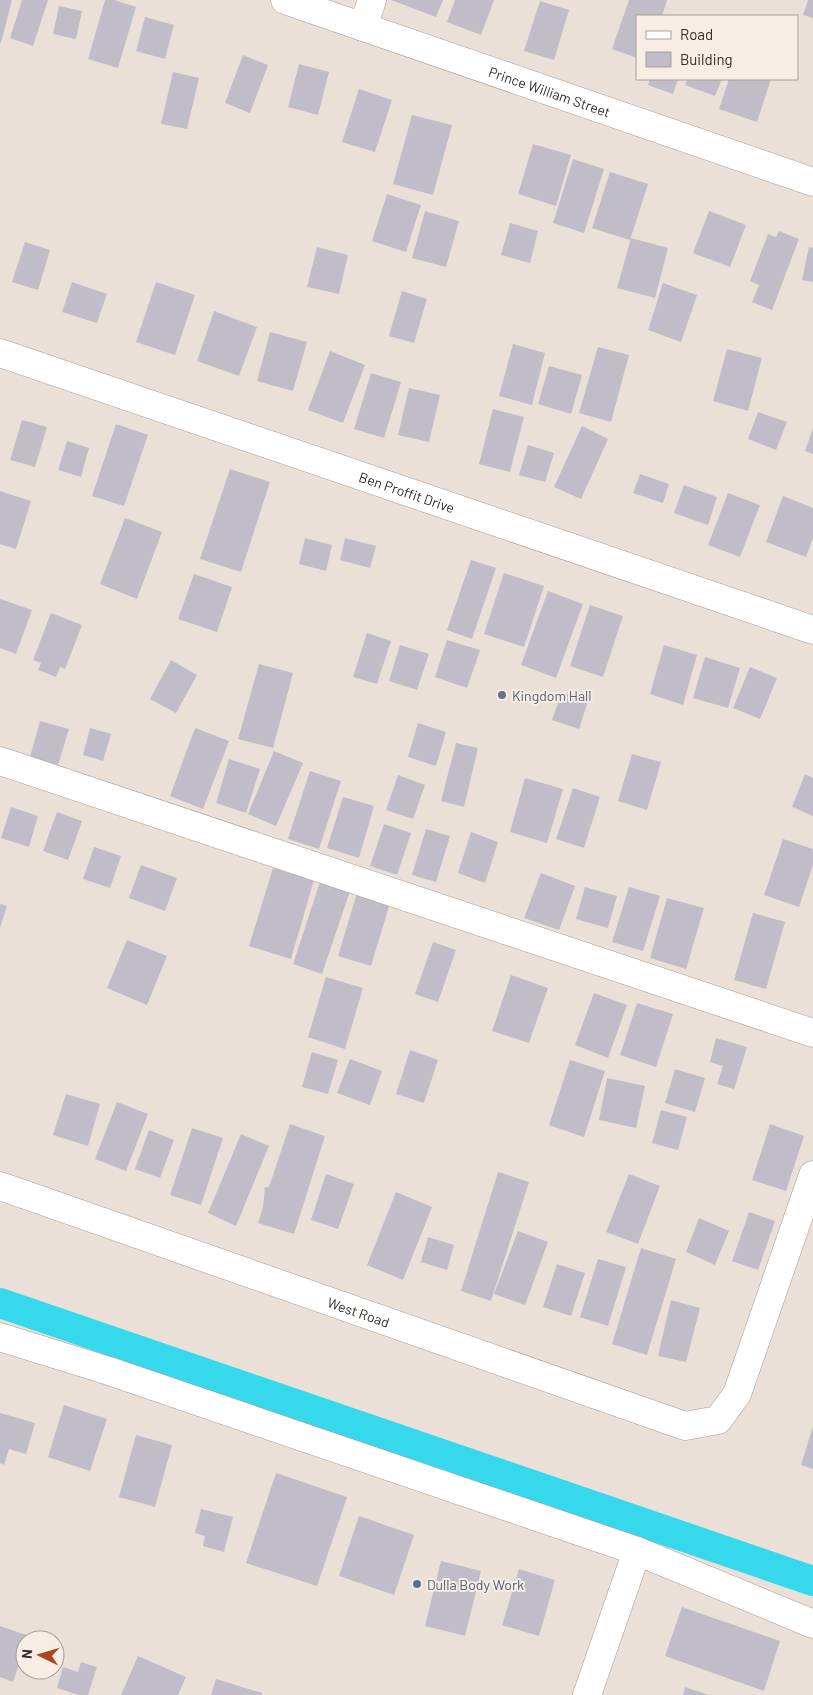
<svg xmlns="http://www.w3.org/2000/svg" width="813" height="1695" font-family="Barlow,sans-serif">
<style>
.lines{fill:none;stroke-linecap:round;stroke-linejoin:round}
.canal{stroke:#36d9eb;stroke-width:30}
.building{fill:#c0bdc9}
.minor-casing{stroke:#a59b94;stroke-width:29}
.minor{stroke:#fff;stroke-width:28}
.worship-dot{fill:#6b7280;stroke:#f8ede5;stroke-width:2}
.service-dot{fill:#5c6f8a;stroke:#f8ede5;stroke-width:2}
.labels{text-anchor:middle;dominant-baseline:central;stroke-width:4;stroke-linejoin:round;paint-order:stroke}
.street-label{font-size:14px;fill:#312d2a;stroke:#f8ede5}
.worship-label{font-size:14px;fill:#5b616d;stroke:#f8ede5;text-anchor:start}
.service-label{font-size:14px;fill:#4e5e75;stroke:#f8ede5;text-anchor:start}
</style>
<rect width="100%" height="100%" fill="#ebe0d8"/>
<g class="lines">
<path class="canal" d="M0 1303 813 1581"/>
</g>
<path class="building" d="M0 0H12L1 43H0Z
M22 0H48L33 46 10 38Z
M105 0H114L136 7 118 68 88 59Z
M391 0H443L436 17Z
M455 0H494L481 35 447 22Z
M629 0H667L662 16H637V58L612 49Z
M808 0H813V18L803 15Z
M540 1 569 10 554 60 524 51Z
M59 6 82 11 76 39 53 34Z
M145 17 174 25 165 59 136 51Z
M243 55 268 65 250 113 225 103Z
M299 64 329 72 318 115 288 107Z
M173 72 199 78 187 129 161 124Z
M650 79H678L673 94 648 85Z
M688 79H722L715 96 685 85Z
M729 79H771L757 122 719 109Z
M359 89 392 100 375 152 342 142Z
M412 115 452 125 433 195 393 184Z
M533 144 571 155 556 206 518 194Z
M573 159 604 169 584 233 553 223Z
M610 172 648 184 630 240 592 228Z
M387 194 421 205 406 252 372 241Z
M425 211 459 221 446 267 412 258Z
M709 211 746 225 730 267 693 253Z
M510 223 538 231 530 263 501 255Z
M779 231 799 239 772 310 752 302 759 285 750 281 768 234 776 237Z
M631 238 668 248 655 298 617 288Z
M25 242 50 250 38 290 12 282Z
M317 247 348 255 339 294 307 287Z
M809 247 813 248V282L802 280Z
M72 282 107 294 97 323 62 312Z
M156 282 195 295 175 355 136 342Z
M663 283 697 295 681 342 648 330Z
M402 291 427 299 414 343 389 336Z
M214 311 257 327 239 376 197 361Z
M270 332 307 342 293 391 257 381Z
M513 344 545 353 532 405 499 396Z
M598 347 629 355 611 422 579 413Z
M727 349 762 358 748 411 713 401Z
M330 351 365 365 343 423 308 410Z
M549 366 582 375 571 414 538 404Z
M371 373 401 382 384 438 354 429Z
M409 388 440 395 429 442 398 435Z
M493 409 524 417 510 472 479 464Z
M758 412 787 422 776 450 748 439Z
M22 420 47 427 35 467 10 460Z
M116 424 148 435 124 506 92 496Z
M582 426 608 439 581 499 554 487Z
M813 428V454L805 451Z
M67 441 89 448 81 477 58 470Z
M528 445 554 453 545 482 519 475Z
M230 469 270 482 241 572 200 559Z
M640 474 669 484 663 503 633 493Z
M684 485 717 497 708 525 674 513Z
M0 491 31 501 16 549 0 544Z
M728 493 760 505 740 557 708 545Z
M783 496 813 508V538L806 557 766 542Z
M125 518 162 532 137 599 100 584Z
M305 538 332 545 326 571 299 564Z
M345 538 376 546 370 568 340 560Z
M471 560 496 568 472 639 447 630Z
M504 573 544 586 524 647 484 634Z
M194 574 232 587 217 632 178 619Z
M548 591 583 604 556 678 521 665Z
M0 599 32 610 16 654 0 648Z
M590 605 623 616 603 677 570 666Z
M51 613 82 625 65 669 60 667 56 677 38 670 41 663 33 660Z
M367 633 391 641 377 684 353 677Z
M447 640 480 650 467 688 435 677Z
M400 645 429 654 417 690 389 681Z
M664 645 697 655 683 705 650 694Z
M705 657 740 668 728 708 693 698Z
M171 660 197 675 176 713 150 699Z
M259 664 293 673 273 748 238 739Z
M750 667 777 678 760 719 733 708Z
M562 692 588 701 579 729 552 720Z
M40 721 69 729 58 765 30 757Z
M418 723 446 732 436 766 408 757Z
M90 728 111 734 103 761 83 755Z
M195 728 229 741 203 809 170 796Z
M456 743 478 748 464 807 441 801Z
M274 751 303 763 276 826 248 814Z
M632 754 661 762 647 810 618 801Z
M229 759 260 769 246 813 216 803Z
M310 771 341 781 319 849 288 839Z
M805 774 813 778V816L792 807Z
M398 775 425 785 413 819 386 810Z
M525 778 563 789 547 843 510 832Z
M573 788 600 797 584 848 556 839Z
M343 797 374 806 359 858 327 848Z
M11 807 38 816 29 847 1 838Z
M57 812 82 821 68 860 43 851Z
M384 824 411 833 397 875 370 866Z
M426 829 450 836 436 882 412 875Z
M471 832 498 842 485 883 458 873Z
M783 839 813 849V865L799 907 764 895Z
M94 847 121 856 110 888 83 879Z
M141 865 177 878 165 911 129 898Z
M273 868 314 880 291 959 249 946Z
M541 873 575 886 559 930 524 918Z
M320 882 350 891 322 974 293 964Z
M585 887 617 896 608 928 576 919Z
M629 887 660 896 643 951 612 942Z
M357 893 390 903 371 966 338 956Z
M667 898 704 908 686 969 650 958Z
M0 904 7 906 0 928Z
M753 913 785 922 766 989 734 980Z
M127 940 167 956 147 1005 107 988Z
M433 942 456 950 438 1002 415 994Z
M511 975 548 988 529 1043 492 1031Z
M326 977 363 988 345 1049 308 1037Z
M594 993 627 1005 608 1058 575 1045Z
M637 1003 673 1014 656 1067 620 1055Z
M716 1038 747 1047 734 1089 717 1084 723 1066 710 1062Z
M410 1050 438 1060 424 1103 396 1094Z
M312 1052 338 1060 328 1094 302 1087Z
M350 1059 382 1071 370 1105 337 1093Z
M570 1060 605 1071 584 1137 549 1125Z
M675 1069 705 1078 695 1112 665 1103Z
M607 1078 645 1086 636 1128 599 1120Z
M66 1094 100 1104 88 1146 53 1135Z
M117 1102 148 1114 126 1171 95 1159Z
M661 1110 687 1117 678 1150 652 1143Z
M290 1124 325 1136 294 1234 258 1223 263 1207 265 1187H269Z
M770 1124 804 1136 786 1191 752 1180Z
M192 1128 223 1138 201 1205 170 1195Z
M149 1130 174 1140 160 1178 135 1169Z
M241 1134 269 1146 236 1226 208 1213Z
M498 1172 529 1182 491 1301 461 1291Z
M326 1174 354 1184 338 1229 311 1220Z
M629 1174 660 1186 638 1244 606 1232Z
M396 1192 432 1207 403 1280 367 1265Z
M749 1212 775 1221 758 1270 732 1261Z
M699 1218 729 1231 715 1265 686 1252Z
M518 1231 548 1242 525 1305 494 1294Z
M428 1237 454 1245 447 1270 421 1262Z
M641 1248 676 1259 647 1355 612 1344Z
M598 1259 626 1267 608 1326 580 1317Z
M557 1264 585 1273 571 1316 543 1307Z
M671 1300 700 1308 686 1362 658 1356Z
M64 1405 107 1419 90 1471 48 1457Z
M0 1413 35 1423 26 1454 9 1449 4 1465 0 1463Z
M813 1426V1469L801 1465Z
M136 1435 172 1445 155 1507 119 1497Z
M276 1473 347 1497 317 1586 246 1563Z
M201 1509 233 1517 224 1552 203 1546 205 1536 195 1533Z
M359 1516 414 1535 394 1595 339 1576Z
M441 1561 481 1571 465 1636 425 1626Z
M519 1569 555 1580 539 1636 502 1625Z
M682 1607 780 1641 764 1691 665 1656Z
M0 1626 29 1636 28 1640H25V1647L13 1682 0 1677Z
M138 1656 186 1677 178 1695H121Z
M81 1662 97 1667 88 1695H79L57 1688 63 1667 78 1672Z
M216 1679 262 1693V1695H211Z
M685 1687 709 1695H683Z"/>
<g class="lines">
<g class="minor-casing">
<g id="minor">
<path id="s1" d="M285 0 813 182"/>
<path d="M363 27 372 0"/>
<path id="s2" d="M0 353 813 630"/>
<path d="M0 761 813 1033"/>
<path id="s3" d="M0 1186 685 1426 718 1420 737 1394 813 1175"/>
<path d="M0 1337 109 1371 637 1551 813 1624"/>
<path d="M587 1695 637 1551"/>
</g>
</g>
<use href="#minor" class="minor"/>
</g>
<circle class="worship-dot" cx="502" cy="695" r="5"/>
<circle class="service-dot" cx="417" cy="1584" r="5"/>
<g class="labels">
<g class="street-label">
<text stroke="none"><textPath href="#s1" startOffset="280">Prince William Street</textPath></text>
<text stroke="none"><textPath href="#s2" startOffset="430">Ben Proffit Drive</textPath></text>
<text stroke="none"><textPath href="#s3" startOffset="380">West Road</textPath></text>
</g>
<g class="worship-label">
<text x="512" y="695">Kingdom Hall</text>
</g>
<g class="service-label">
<text x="427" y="1584">Dulla Body Work</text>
</g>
</g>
<rect x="636" y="15" width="162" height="65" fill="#f8ede5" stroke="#a8a09a"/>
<rect x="646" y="31" width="25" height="8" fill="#ffffff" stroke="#a8a09a"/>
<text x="680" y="40" font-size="15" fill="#312d2a">Road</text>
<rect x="646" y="52" width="25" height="15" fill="#c0bdc9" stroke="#a8a09a"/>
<text x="680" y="65" font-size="15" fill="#312d2a">Building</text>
<g transform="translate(40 1655) rotate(275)"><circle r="24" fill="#f8ede5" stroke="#a8a09a"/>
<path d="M0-4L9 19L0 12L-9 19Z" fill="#ac4520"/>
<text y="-8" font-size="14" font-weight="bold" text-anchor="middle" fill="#312d2a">N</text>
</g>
</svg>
